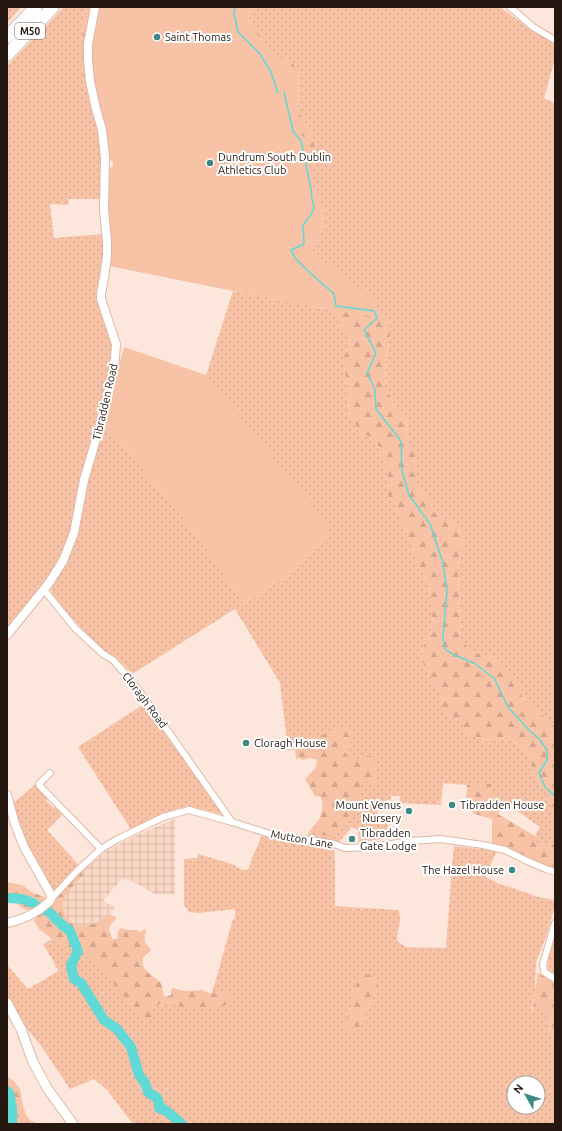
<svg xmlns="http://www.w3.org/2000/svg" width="562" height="1131" font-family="Ubuntu,sans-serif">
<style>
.industrial{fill:url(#industrial-grid)}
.grass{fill:url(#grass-dots);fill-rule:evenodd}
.forest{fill:url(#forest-firs)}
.pitch{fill:#f7c2a6}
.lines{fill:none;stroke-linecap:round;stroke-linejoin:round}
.stream{stroke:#60dad7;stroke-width:1.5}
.river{stroke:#60dad7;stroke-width:10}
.minor-casing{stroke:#dcb9a7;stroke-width:8}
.tertiary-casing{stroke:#dcb9a7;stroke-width:10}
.secondary-casing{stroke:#dcb9a7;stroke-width:11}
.motorway-casing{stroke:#dcb9a7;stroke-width:14}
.minor{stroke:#fff;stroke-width:6}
.tertiary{stroke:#fff;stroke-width:8}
.secondary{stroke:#fff;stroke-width:9}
.motorway{stroke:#fff;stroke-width:12}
.poi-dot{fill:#408886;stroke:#fff;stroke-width:1.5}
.labels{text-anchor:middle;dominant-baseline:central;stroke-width:4;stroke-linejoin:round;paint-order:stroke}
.shield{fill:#fff;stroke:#665d58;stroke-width:1}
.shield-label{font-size:10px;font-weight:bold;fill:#241811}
.poi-label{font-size:11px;fill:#241811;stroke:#fff;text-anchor:start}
.street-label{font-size:11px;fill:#241811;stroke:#fff}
</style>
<defs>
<pattern id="industrial-grid" width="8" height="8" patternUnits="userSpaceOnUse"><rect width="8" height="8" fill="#fbd8c6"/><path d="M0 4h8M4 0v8" fill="none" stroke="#d7b9a9"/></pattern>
<pattern id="grass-dots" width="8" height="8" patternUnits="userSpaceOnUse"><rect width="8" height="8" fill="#f7c2a6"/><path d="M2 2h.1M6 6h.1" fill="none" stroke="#d4a68e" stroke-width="1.8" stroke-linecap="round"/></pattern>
<pattern id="forest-firs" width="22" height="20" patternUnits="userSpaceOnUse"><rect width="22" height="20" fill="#f7c2a6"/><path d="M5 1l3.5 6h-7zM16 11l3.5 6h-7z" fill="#d4a68e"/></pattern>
</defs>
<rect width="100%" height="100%" fill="#fde7dc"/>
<path class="industrial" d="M175 819V895L155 894 128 879H123L118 883 103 901 115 907 93 947 78 951 55 898 80 872 105 852 135 836Z"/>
<path class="grass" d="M7 7H21L7 23Z
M64 7H86V14L82 24 83 43 82 60 84 85 99 126 102 155 100 199H69L68 205 50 204 54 238 103 234V273L99 291 110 335 112 348 108 379 102 398 80 481 70 531 64 550 44 582 23 610 7 627V66Z
M250 7H500L534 32 555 44V59L544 98 555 104V727L543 716 528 705 521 695 520 683 496 657 472 652 459 636 461 624 458 571 463 538 459 526 441 516 417 484 414 456 408 438 407 416 397 408 385 387 386 358 391 331 376 304 364 292 351 282 339 273 306 246 315 250 318 239 324 230 323 209 314 186 308 164 315 147 311 132 298 110 299 86 298 67 277 57 266 44 257 32 249 25Z
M233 291 332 310 342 317 350 335 349 345 343 359 349 399 348 412 361 434 377 439 380 454 388 469 387 481 388 495 396 507 413 550 416 561 425 578 430 593 433 625 425 640 421 659 429 675 439 690 445 712 461 721 468 735 487 740 508 738 522 747 530 756 532 771 555 812V844L535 843V836L540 827 505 802 498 814 481 783 467 785 443 783 441 805 399 803 400 796H391V799L378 803 377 818 388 821 387 838 359 843 358 830 352 827 339 842 307 836 309 832 326 811 323 751 296 759 295 749 288 751 280 683 235 609 132 674 123 664 104 650 83 630 52 596 51 589 59 574 87 481 103 423 114 434 198 537 244 604 283 578 330 532 297 488 206 375Z
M144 704 223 814H220L188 806 173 810 132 831 78 747Z
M36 784 48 797 46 801 53 807 56 808 62 815 47 830 78 864 65 879 53 891 30 853 11 805Z
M261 836 283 841 315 844 326 846 334 848 335 863V906L398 910C404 919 395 932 398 942L406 947 446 948 452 865 454 846 497 851 485 877 502 885 510 887 538 897 555 900V906L546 937 536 962 535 983 536 989 531 1010 545 1007 551 1038 555 1042V1124H133L107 1090 94 1079 70 1089 41 1046 28 1030 7 997V965L28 989 57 972 59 969 55 967V964L43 944 52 939 67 946 74 951 107 923 112 939 141 937 136 971 157 997 174 996 209 1002 217 976 232 922 235 917V909L199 913 189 912 184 905V859L197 858 198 854 232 864 243 870H247C251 867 250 863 252 858 255 851 259 844 261 836ZM514 1083H538V1107H514Z
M555 939V974L548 970C548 957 550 951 555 939Z"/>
<path class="forest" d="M86 7H92L95 118 84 85 82 60 83 43 82 24 86 14Z
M249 13V25L257 32 266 44 277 57 298 66 299 86 298 110 311 132 315 147 308 164 314 186 323 209 324 230 318 239 315 250 307 247 339 273 351 282 364 292 376 304 385 315 391 331 386 358 385 387 397 408 407 416 408 438 414 455 417 484 441 516 459 526 463 538 458 571 461 624 459 636 472 652 496 657 520 683 521 695 528 705 543 716 555 727V812L532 771 530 756 522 747 508 738 487 740 468 735 461 721 445 712 439 690 429 675 421 659 425 640 433 625 430 593 425 578 416 561 413 550 396 507 388 495 387 481 388 469 380 454 377 439 361 434 348 412 349 399 343 359 349 345 350 335 340 328 342 317 332 310 171 44Z
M344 726 351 731 354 736 347 747 345 752 347 756 356 760C365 757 370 753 378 761 375 768 376 776 375 783L370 784 365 781 361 783C360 788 361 794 359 799 357 806 353 810 349 815 341 828 331 844 314 831 319 819 325 810 321 797L315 796 305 779 316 767 317 760 310 758 302 760 297 755C298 734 317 735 333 734L338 729Z
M481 783 491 784 499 806 498 814 535 836 536 843 555 844V868L528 859 509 848 492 844V819L474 814 466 800 467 785Z
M80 872 83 873 82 876C66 895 52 904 74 926L91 925 110 915 115 916 116 919C109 925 107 931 109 940L113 943 117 940 118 932 120 928 124 929 127 930H138L140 933 144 929 146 930C144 941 143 942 151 949 149 953 144 955 143 959 140 970 154 976 160 982 163 986 162 992 165 997L171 995V990L173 988 185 991 203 990 208 993H217L226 989 230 993 232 998C230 1001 227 1003 225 1005 220 1008 190 1008 184 1007 171 1005 166 1001 153 1006L151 1011 152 1017 149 1020 142 1017 133 1009 129 1001 124 997 112 981 106 974 102 966 96 961 91 957 74 951 67 946 52 939 39 929 34 921 37 916 49 907 55 898Z
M7 882 22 885 33 893 45 897 44 900 32 909 27 910 22 908 15 902 7 899Z
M537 973 555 981V1042L551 1038 545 1007 532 1011 536 988Z
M371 974 376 978 378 988 356 1033 349 1032 345 1027 352 1000 357 982 364 976Z
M7 1076 14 1081 20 1089 23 1106 26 1115 30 1120 39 1124H7C9 1108 7 1092 7 1076Z"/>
<path class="pitch" d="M100 7H251L249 25 277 57 291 63 298 110 308 164 314 186 323 209 324 230 318 239 315 250 307 247 339 273 351 282 364 292 376 304 385 315 377 318 279 300 109 266 107 222 108 173 110 168 113 167V162L111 161 108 155 107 140 105 126 93 86 91 43 94 24Z
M124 347 206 375 322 517 330 532 283 578 244 604 198 537 114 434 103 423Z"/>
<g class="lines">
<path class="stream" d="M235 7 234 14 238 32 260 54 271 72 278 93
M284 92 293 131 301 141 311 189 312 199 314 208 311 215 306 221 303 226 304 244 291 250 295 258 309 272 334 294 336 306 374 311 377 318 364 330 376 353 367 373 375 389 376 409 401 441 402 471 409 495 430 524 443 563 447 591 443 637 445 649 454 655 474 663 494 678 508 707 528 729 540 740 547 750V760L539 773 545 787 555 796"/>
<path class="river" d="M7 898C18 898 33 900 40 909L48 911 61 924 70 931 78 951 71 965 74 979 81 983 104 1020 117 1029 131 1047 139 1075 145 1083 148 1092 157 1098 159 1103V1108L161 1109H164L182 1124
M7 1091 9 1093 12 1108V1124"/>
<g class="minor-casing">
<path id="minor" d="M510 7 533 27 555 40
M44 590 75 628 103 654 113 660 121 669 140 692 170 734 232 822
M50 773 39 784 40 786 101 849
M51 899 77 871 101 849 116 840 163 817 189 810 232 822 273 835 317 841 334 844 345 848 372 847 411 841 440 839 483 845 505 850 525 860 548 870 555 872
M555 923 543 964 544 972 555 979"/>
</g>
<g class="tertiary-casing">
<path id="tertiary" d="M7 635 49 583 63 561 74 533 84 480 101 422 113 373 115 358 116 344 101 299V293L104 278 107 256V242L104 210 105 157 102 130 95 105 90 81 88 60V44L95 7
M7 795 15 824 24 847 51 895V899L49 902C38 912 22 920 7 923"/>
</g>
<g class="secondary-casing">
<path id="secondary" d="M7 1003 21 1029 33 1062 47 1088 73 1124"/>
</g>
<g class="motorway-casing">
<path id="motorway" d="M7 37 36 7
M7 55 53 7"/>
</g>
<use href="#minor" class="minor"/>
<use href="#tertiary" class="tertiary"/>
<use href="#secondary" class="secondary"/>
<use href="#motorway" class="motorway"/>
</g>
<g class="poi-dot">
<circle cx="157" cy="37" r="4"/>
<circle cx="210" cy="163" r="4"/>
<circle cx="246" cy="743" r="4"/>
<circle cx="452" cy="805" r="4"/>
<circle cx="409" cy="811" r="4"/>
<circle cx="352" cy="839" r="4"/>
<circle cx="512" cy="870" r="4"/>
</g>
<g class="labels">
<rect class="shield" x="15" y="23" width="30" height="16" rx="3"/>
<g class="shield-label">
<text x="30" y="31">M50</text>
</g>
<g class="poi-label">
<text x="165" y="37">Saint Thomas</text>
<text x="218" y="157">Dundrum South Dublin<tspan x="218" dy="13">Athletics Club</tspan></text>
<text x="254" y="743">Cloragh House</text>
<text x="401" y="805" text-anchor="end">Mount Venus<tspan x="401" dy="13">Nursery</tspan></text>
<text x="460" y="805">Tibradden House</text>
<text x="360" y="833">Tibradden<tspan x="360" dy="13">Gate Lodge</tspan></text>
<text x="504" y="870" text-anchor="end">The Hazel House</text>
</g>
<g class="street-label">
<text transform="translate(105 402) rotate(-77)">Tibradden Road</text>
<text transform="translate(145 700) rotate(53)">Cloragh Road</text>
<text transform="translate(302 839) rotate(10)">Mutton Lane</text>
</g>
</g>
<rect width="562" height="1131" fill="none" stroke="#241811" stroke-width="16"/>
<g transform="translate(526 1095) rotate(309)"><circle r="19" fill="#ffffff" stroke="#a7a3a0"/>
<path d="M0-3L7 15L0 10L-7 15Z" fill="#408886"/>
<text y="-6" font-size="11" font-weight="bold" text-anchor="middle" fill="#241811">N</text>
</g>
</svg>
